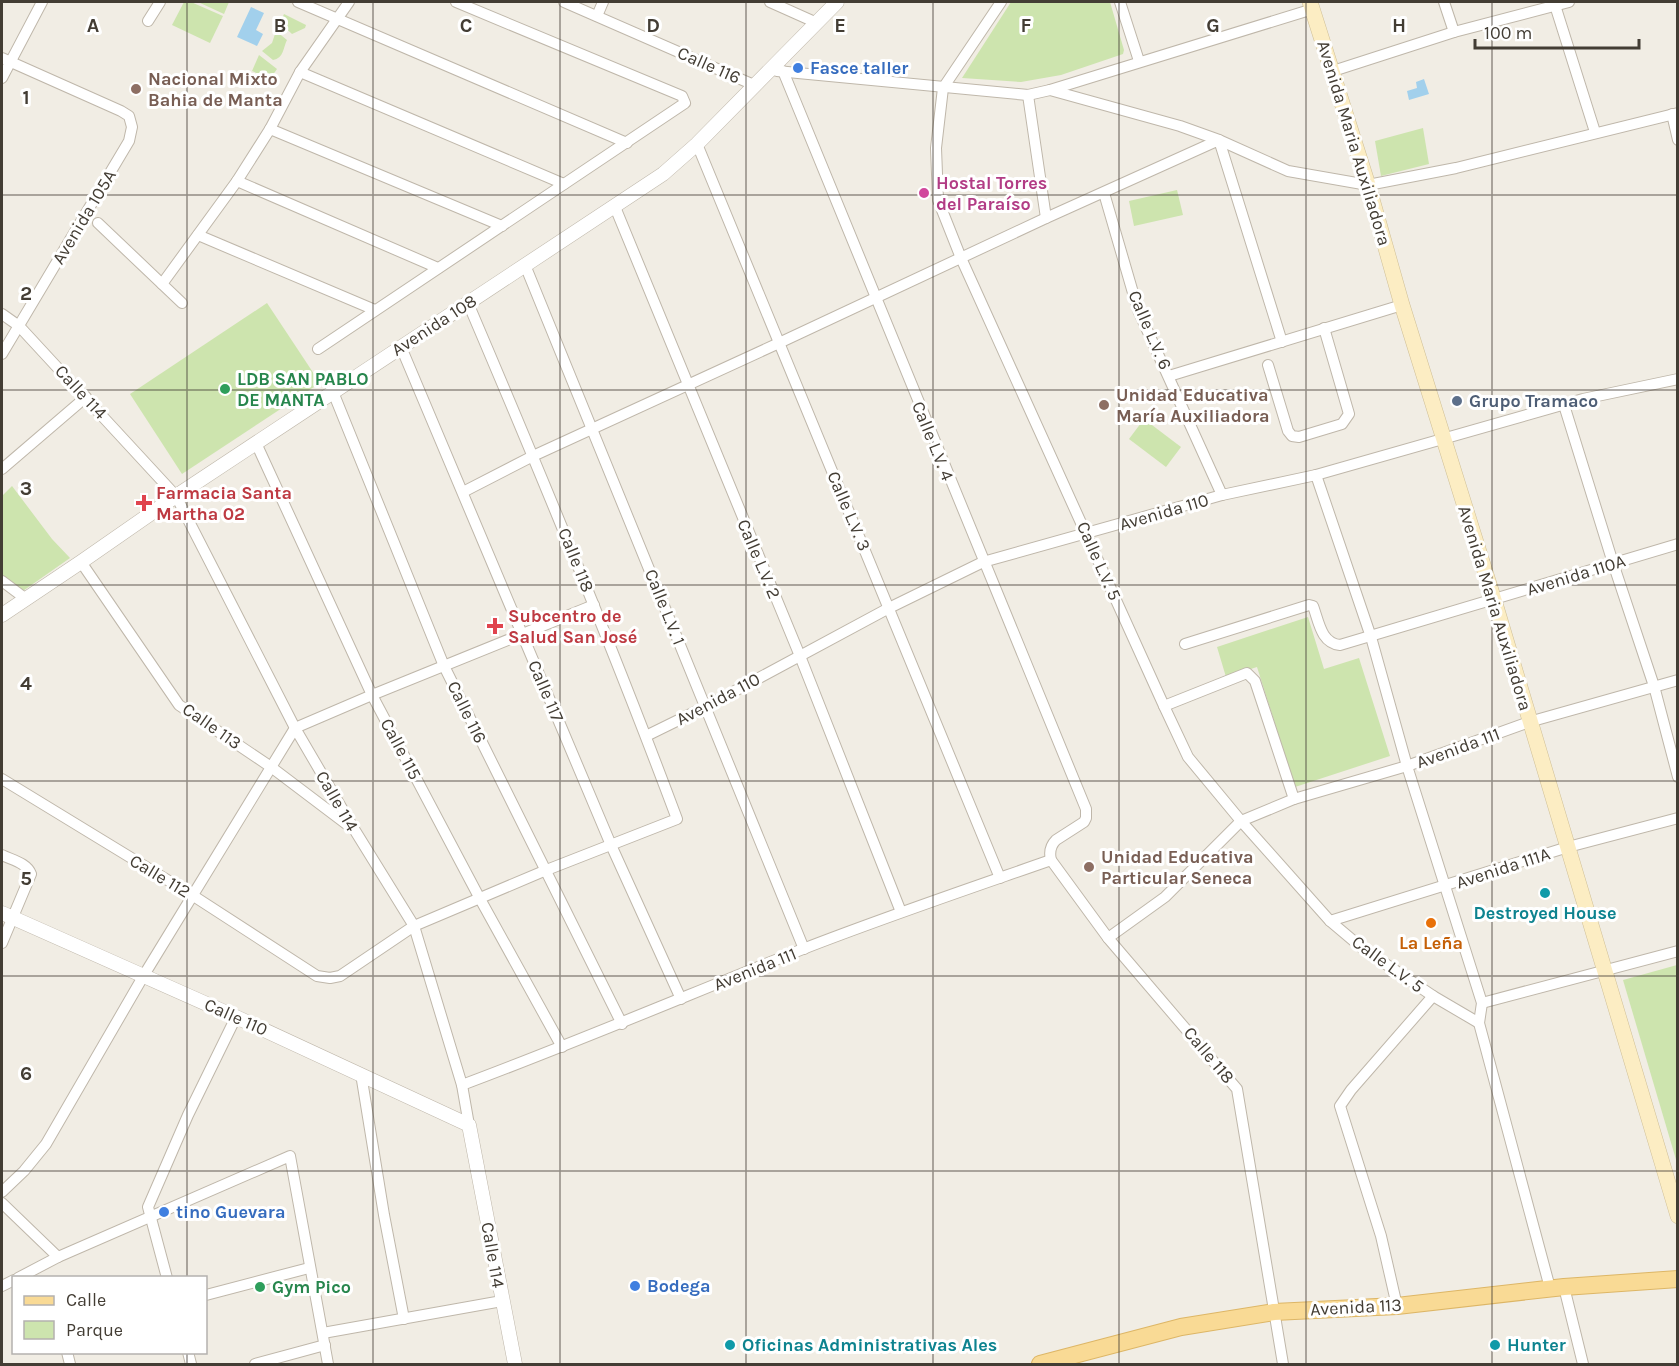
<svg xmlns="http://www.w3.org/2000/svg" width="1679" height="1366" font-family="Karla,sans-serif">
<style>
.green{fill:#cde4ae}
.water{fill:#a2d0ec}
.lines{fill:none;stroke-linecap:round;stroke-linejoin:round}
.minor-casing{stroke:#bfb7aa;stroke-width:12}
.tertiary-casing{stroke:#bfb7aa;stroke-width:15}
.secondary-casing{stroke:#cfbf96;stroke-width:16}
.primary-casing{stroke:#ddb666;stroke-width:18}
.minor{stroke:#fff;stroke-width:10}
.tertiary{stroke:#fff;stroke-width:14}
.secondary{stroke:#fcedc3;stroke-width:15}
.primary{stroke:#f9da95;stroke-width:16}
.grid{fill:none;stroke:#433d34;stroke-width:1.5;stroke-opacity:0.55}
.shop-dot{fill:#3f7fe0;stroke:#fff;stroke-width:2}
.education-dot{fill:#8d6e63;stroke:#fff;stroke-width:2}
.hotel-dot{fill:#d1479c;stroke:#fff;stroke-width:2}
.leisure-dot{fill:#2e9e5b;stroke:#fff;stroke-width:2}
.service-dot{fill:#5c6f8a;stroke:#fff;stroke-width:2}
.health-dot{fill:#e0444e;stroke:#fff;stroke-width:2}
.culture-dot{fill:#0f9aa8;stroke:#fff;stroke-width:2}
.food-dot{fill:#e8710a;stroke:#fff;stroke-width:2}
.labels{text-anchor:middle;stroke-width:6;stroke-linejoin:round;paint-order:stroke}
.street-label{font-size:18px;fill:#433d34;stroke:#fff}
.shop-label{font-size:18px;font-weight:bold;fill:#366cbe;stroke:#fff;text-anchor:start}
.education-label{font-size:18px;font-weight:bold;fill:#785e54;stroke:#fff;text-anchor:start}
.hotel-label{font-size:18px;font-weight:bold;fill:#b23c85;stroke:#fff;text-anchor:start}
.leisure-label{font-size:18px;font-weight:bold;fill:#27864d;stroke:#fff;text-anchor:start}
.service-label{font-size:18px;font-weight:bold;fill:#4e5e75;stroke:#fff;text-anchor:start}
.health-label{font-size:18px;font-weight:bold;fill:#be3a42;stroke:#fff;text-anchor:start}
.culture-label{font-size:18px;font-weight:bold;fill:#0d838f;stroke:#fff;text-anchor:start}
.food-label{font-size:18px;font-weight:bold;fill:#c56008;stroke:#fff}
.grid-label{font-size:20px;text-anchor:middle;font-weight:bold;fill:#433d34;stroke:#fff;stroke-width:6;stroke-linejoin:round;paint-order:stroke}
</style>
<rect width="100%" height="100%" fill="#f1ede4"/>
<!-- green -->
<g class="green">
<polygon points="184,2 191,2 223,16 210,43 172,25"/>
<polygon points="198,2 229,2 224,14"/>
<polygon points="1011,2 1110,2 1124,50 1123,54 1061,75 1021,82 962,78"/>
<polygon points="284,14 306,25 305,28 292,34 280,23"/>
<path d="M276,31L287,40C283,48 284,58 273,60L262,51L272,43Z"/>
<polygon points="259,55 277,69 270,79 252,71"/>
<polygon points="1423,128 1429,164 1381,176 1375,141"/>
<polygon points="1177,190 1183,215 1134,226 1129,201"/>
<polygon points="267,303 320,383 182,474 130,394"/>
<polygon points="1144,419 1181,447 1166,467 1129,439"/>
<polygon points="12,486 52,539 70,558 20,593 2,579 2,496"/>
<polygon points="1308,617 1324,669 1359,658 1390,756 1295,787 1257,667 1226,677 1217,647"/>
<polygon points="1677,965 1678,965 1677,1163 1623,980"/>
</g>
<!-- water -->
<g class="water">
<polygon points="251,7 264,13 256,30 263,34 257,46 237,37"/>
<polygon points="1424,79 1429,94 1409,100 1407,91 1417,88 1416,82"/>
</g>
<g class="lines">
<!-- minor casing -->
<g class="minor-casing">
<g id="minor">
<polyline points="298,2 627,143"/>
<polyline points="564,2 754,85"/>
<polyline points="770,2 817,23"/>
<polyline points="1001,2 943,88 936,148 938,200 961,258 1164,706 1188,757 1241,821 1330,921 1362,948 1433,996 1479,1023"/>
<polyline points="1120,2 1139,61"/>
<polyline points="1444,2 1454,32"/>
<polyline points="1554,2 1595,132"/>
<polyline points="597,16 603,2"/>
<polyline points="148,21 160,2"/>
<polyline points="2,58 121,111 129,116 132,127 129,141 2,354"/>
<polyline points="777,71 1028,95 1050,90 1180,126 1219,140 1288,171 1368,185 1456,168 1678,113"/>
<path d="M783,71L1086,809V818L1084,822L1056,840C1050,846 1049,852 1051,860L1108,938L1237,1089L1283,1364"/>
<polyline points="1333,71 1454,32 1569,2"/>
<polyline points="300,72 564,184"/>
<polyline points="2,78 42,2"/>
<polyline points="1050,90 1313,9"/>
<polyline points="1028,95 1046,218"/>
<polyline points="1672,114 1678,140"/>
<polyline points="270,129 502,226"/>
<polyline points="697,144 1000,878"/>
<polyline points="237,181 438,268"/>
<polyline points="1104,193 1138,310 1222,495"/>
<polyline points="615,207 800,656 901,912"/>
<polyline points="98,223 182,303"/>
<polyline points="198,235 375,310"/>
<polyline points="525,265 804,949"/>
<polyline points="162,284 237,181 270,129 300,72 349,2"/>
<polyline points="2,314 19,326 176,496 295,728 354,829 414,926 462,1085 469,1125"/>
<polyline points="401,347 611,845 681,999"/>
<polyline points="318,349 685,103 682,96 456,2"/>
<polyline points="1268,365 1288,431 1292,436 1299,437 1342,424 1349,414 1324,328"/>
<polyline points="1169,376 1402,305"/>
<polyline points="333,392 444,666 622,1024"/>
<polyline points="1564,405 1613,563 1654,686 1678,777"/>
<polyline points="256,443 372,695 479,897 562,1047"/>
<polyline points="2,469 86,397"/>
<polyline points="1316,475 1371,637 1407,766 1482,1003 1479,1023 1550,1288"/>
<polyline points="463,492 533,456 779,343 1046,218 1219,140 1282,342"/>
<polyline points="81,562 179,705 271,767 349,826"/>
<polyline points="2,581 26,599"/>
<path d="M1185,644L1309,605L1313,606C1319,622 1321,643 1340,645L1678,544"/>
<polyline points="1164,706 1247,673 1255,681 1294,799"/>
<polyline points="646,736 705,707 889,608 983,562 1222,495 1316,475 1583,399 1678,379"/>
<path d="M2,779L192,895L317,976L330,978L340,976L414,926L544,871L677,819C612,645 541,474 468,303"/>
<path d="M2,855C12,860 27,863 31,874L2,943"/>
<polyline points="1330,921 1568,847 1678,818"/>
<polyline points="1108,938 1165,897 1241,821 1294,799 1407,766 1529,722 1678,680"/>
<polyline points="1482,1003 1678,951"/>
<polyline points="361,1074 384,1215 404,1319"/>
<path d="M462,1085C577,1042 690,994 803,949C885,917 968,889 1051,860"/>
<polyline points="2,1192 24,1171 46,1144 144,975 295,728 372,695 594,605"/>
<polyline points="2,1203 58,1257"/>
<polyline points="18,1278 58,1257 290,1156 328,1364"/>
<polyline points="167,1278 148,1207 188,1115 236,1017"/>
<polyline points="2,1286 14,1280"/>
<polyline points="1564,1287 1583,1364"/>
<polyline points="206,1295 309,1268"/>
<polyline points="1397,1306 1381,1236 1340,1106 1351,1090 1433,996"/>
<polyline points="323,1333 502,1301"/>
<polyline points="67,1352 70,1364"/>
<polyline points="188,1352 191,1364"/>
<polyline points="255,1364 325,1345"/>
</g>
</g>
<!-- tertiary casing -->
<g class="tertiary-casing">
<g id="tertiary">
<polyline points="2,615 81,562 176,496 663,174 697,144 837,2"/>
<polyline points="2,913 236,1017 469,1125 515,1364"/>
</g>
</g>
<!-- secondary casing -->
<g class="secondary-casing">
<polyline id="secondary" points="1310,2 1368,185 1402,305 1494,600 1678,1216"/>
</g>
<!-- primary casing -->
<g class="primary-casing">
<polyline id="primary" points="1040,1364 1181,1327 1274,1312 1397,1306 1564,1287 1678,1279"/>
</g>
<!-- minor -->
<use href="#minor" class="minor"/>
<!-- tertiary -->
<use href="#tertiary" class="tertiary"/>
<!-- secondary -->
<use href="#secondary" class="secondary"/>
<!-- primary -->
<use href="#primary" class="primary"/>
</g>
<!-- grid -->
<path class="grid" d="M187,2V1278M373,2V1364M560,2V1364M746,2V1364M933,2V1364M1119,2V1364M1306,2V1364M1492,2V1364M2,195H1678M2,390H1678M2,585H1678M2,781H1678M2,976H1678M2,1171H1678M187,1352V1364"/>
<!-- markers -->
<g class="shop-dot">
<circle cx="798" cy="68" r="6"/>
<circle cx="164" cy="1212" r="6"/>
<circle cx="635" cy="1286" r="6"/>
</g>
<g class="education-dot">
<circle cx="136" cy="89" r="6"/>
<circle cx="1104" cy="405" r="6"/>
<circle cx="1089" cy="867" r="6"/>
</g>
<circle class="hotel-dot" cx="924" cy="193" r="6"/>
<g class="leisure-dot">
<circle cx="225" cy="389" r="6"/>
<circle cx="260" cy="1287" r="6"/>
</g>
<circle class="service-dot" cx="1457" cy="401" r="6"/>
<g class="health-dot">
<path d="M141 494h6v6h6v6h-6v6h-6v-6h-6v-6h6z"/>
<path d="M492 617h6v6h6v6h-6v6h-6v-6h-6v-6h6z"/>
</g>
<g class="culture-dot">
<circle cx="1545" cy="893" r="6"/>
<circle cx="730" cy="1345" r="6"/>
<circle cx="1495" cy="1345" r="6"/>
</g>
<circle class="food-dot" cx="1431" cy="923" r="6"/>
<g class="labels">
<!-- street labels -->
<g class="street-label">
<text transform="translate(709 65) rotate(24)" y="6">Calle 116</text>
<text transform="translate(1354 143) rotate(73)" y="6">Avenida Maria Auxiliadora</text>
<text transform="translate(84 217) rotate(-59)" y="6">Avenida 105A</text>
<text transform="translate(434 325) rotate(-33)" y="6">Avenida 108</text>
<text transform="translate(1150 330) rotate(67)" y="6">Calle L.V. 6</text>
<text transform="translate(81 392) rotate(47)" y="6">Calle 114</text>
<text transform="translate(933 441) rotate(68)" y="6">Calle L.V. 4</text>
<text transform="translate(849 511) rotate(67)" y="6">Calle L.V. 3</text>
<text transform="translate(1164 512) rotate(-16)" y="6">Avenida 110</text>
<text transform="translate(759 559) rotate(67)" y="6">Calle L.V. 2</text>
<text transform="translate(576 560) rotate(68)" y="6">Calle 118</text>
<text transform="translate(1099 561) rotate(66)" y="6">Calle L.V. 5</text>
<text transform="translate(1576 575) rotate(-17)" y="6">Avenida 110A</text>
<text transform="translate(665 607) rotate(68)" y="6">Calle L.V. 1</text>
<text transform="translate(1495 608) rotate(73)" y="6">Avenida Maria Auxiliadora</text>
<text transform="translate(546 691) rotate(67)" y="6">Calle 117</text>
<text transform="translate(718 699) rotate(-28)" y="6">Avenida 110</text>
<text transform="translate(467 712) rotate(64)" y="6">Calle 116</text>
<text transform="translate(212 726) rotate(35)" y="6">Calle 113</text>
<text transform="translate(1458 748) rotate(-20)" y="6">Avenida 111</text>
<text transform="translate(401 749) rotate(62)" y="6">Calle 115</text>
<text transform="translate(337 801) rotate(60)" y="6">Calle 114</text>
<text transform="translate(1503 868) rotate(-18)" y="6">Avenida 111A</text>
<text transform="translate(160 876) rotate(31)" y="6">Calle 112</text>
<text transform="translate(1388 964) rotate(36)" y="6">Calle L.V. 5</text>
<text transform="translate(755 969) rotate(-22)" y="6">Avenida 111</text>
<text transform="translate(236 1017) rotate(24)" y="6">Calle 110</text>
<text transform="translate(1209 1055) rotate(50)" y="6">Calle 118</text>
<text transform="translate(493 1255) rotate(80)" y="6">Calle 114</text>
<text transform="translate(1356 1307) rotate(-3)" y="6">Avenida 113</text>
</g>
<!-- shop labels -->
<g class="shop-label">
<text x="810" y="74">Fasce taller</text>
<text x="176" y="1218">tino Guevara</text>
<text x="647" y="1292">Bodega</text>
</g>
<!-- education labels -->
<g class="education-label">
<text x="148" y="85">Nacional Mixto<tspan x="148" dy="21">Bahia de Manta</tspan></text>
<text x="1116" y="401">Unidad Educativa<tspan x="1116" dy="21">María Auxiliadora</tspan></text>
<text x="1101" y="863">Unidad Educativa<tspan x="1101" dy="21">Particular Seneca</tspan></text>
</g>
<!-- hotel labels -->
<g class="hotel-label">
<text x="936" y="189">Hostal Torres<tspan x="936" dy="21">del Paraíso</tspan></text>
</g>
<!-- leisure labels -->
<g class="leisure-label">
<text x="237" y="385">LDB SAN PABLO<tspan x="237" dy="21">DE MANTA</tspan></text>
<text x="272" y="1293">Gym Pico</text>
</g>
<!-- service labels -->
<g class="service-label">
<text x="1469" y="407">Grupo Tramaco</text>
</g>
<!-- health labels -->
<g class="health-label">
<text x="156" y="499">Farmacia Santa<tspan x="156" dy="21">Martha 02</tspan></text>
<text x="508" y="622">Subcentro de<tspan x="508" dy="21">Salud San José</tspan></text>
</g>
<!-- culture labels -->
<g class="culture-label">
<text x="1545" y="919" text-anchor="middle">Destroyed House</text>
<text x="742" y="1351">Oficinas Administrativas Ales</text>
<text x="1507" y="1351">Hunter</text>
</g>
<!-- food labels -->
<g class="food-label">
<text x="1431" y="949">La Leña</text>
</g>
</g>
<g class="grid-label">
<text x="93" y="32">A</text>
<text x="280" y="32">B</text>
<text x="466" y="32">C</text>
<text x="653" y="32">D</text>
<text x="840" y="32">E</text>
<text x="1026" y="32">F</text>
<text x="1213" y="32">G</text>
<text x="1399" y="32">H</text>
<text x="26" y="104">1</text>
<text x="26" y="300">2</text>
<text x="26" y="495">3</text>
<text x="26" y="690">4</text>
<text x="26" y="885">5</text>
<text x="26" y="1080">6</text>
</g>
<!-- border -->
<rect width="1679" height="1366" fill="none" stroke="#433d34" stroke-width="6"/>
<!-- legend -->
<rect x="12" y="1276" width="195" height="78" fill="#ffffff" stroke="#b4b1ae" stroke-width="1.5"/>
<rect x="24" y="1296" width="30" height="9" fill="#f9da95" stroke="#b4b1ae" stroke-width="1.5"/>
<text x="66" y="1306" font-size="18" fill="#433d34">Calle</text>
<rect x="24" y="1321" width="30" height="18" fill="#cde4ae" stroke="#b4b1ae" stroke-width="1.5"/>
<text x="66" y="1336" font-size="18" fill="#433d34">Parque</text>
<!-- scale -->
<path d="M1475 39v9h164v-9" fill="none" stroke="#433d34" stroke-width="3"/>
<text x="1484" y="39" font-size="18" fill="#433d34" stroke="#ffffff" stroke-width="4.5" paint-order="stroke">100 m</text>
</svg>
